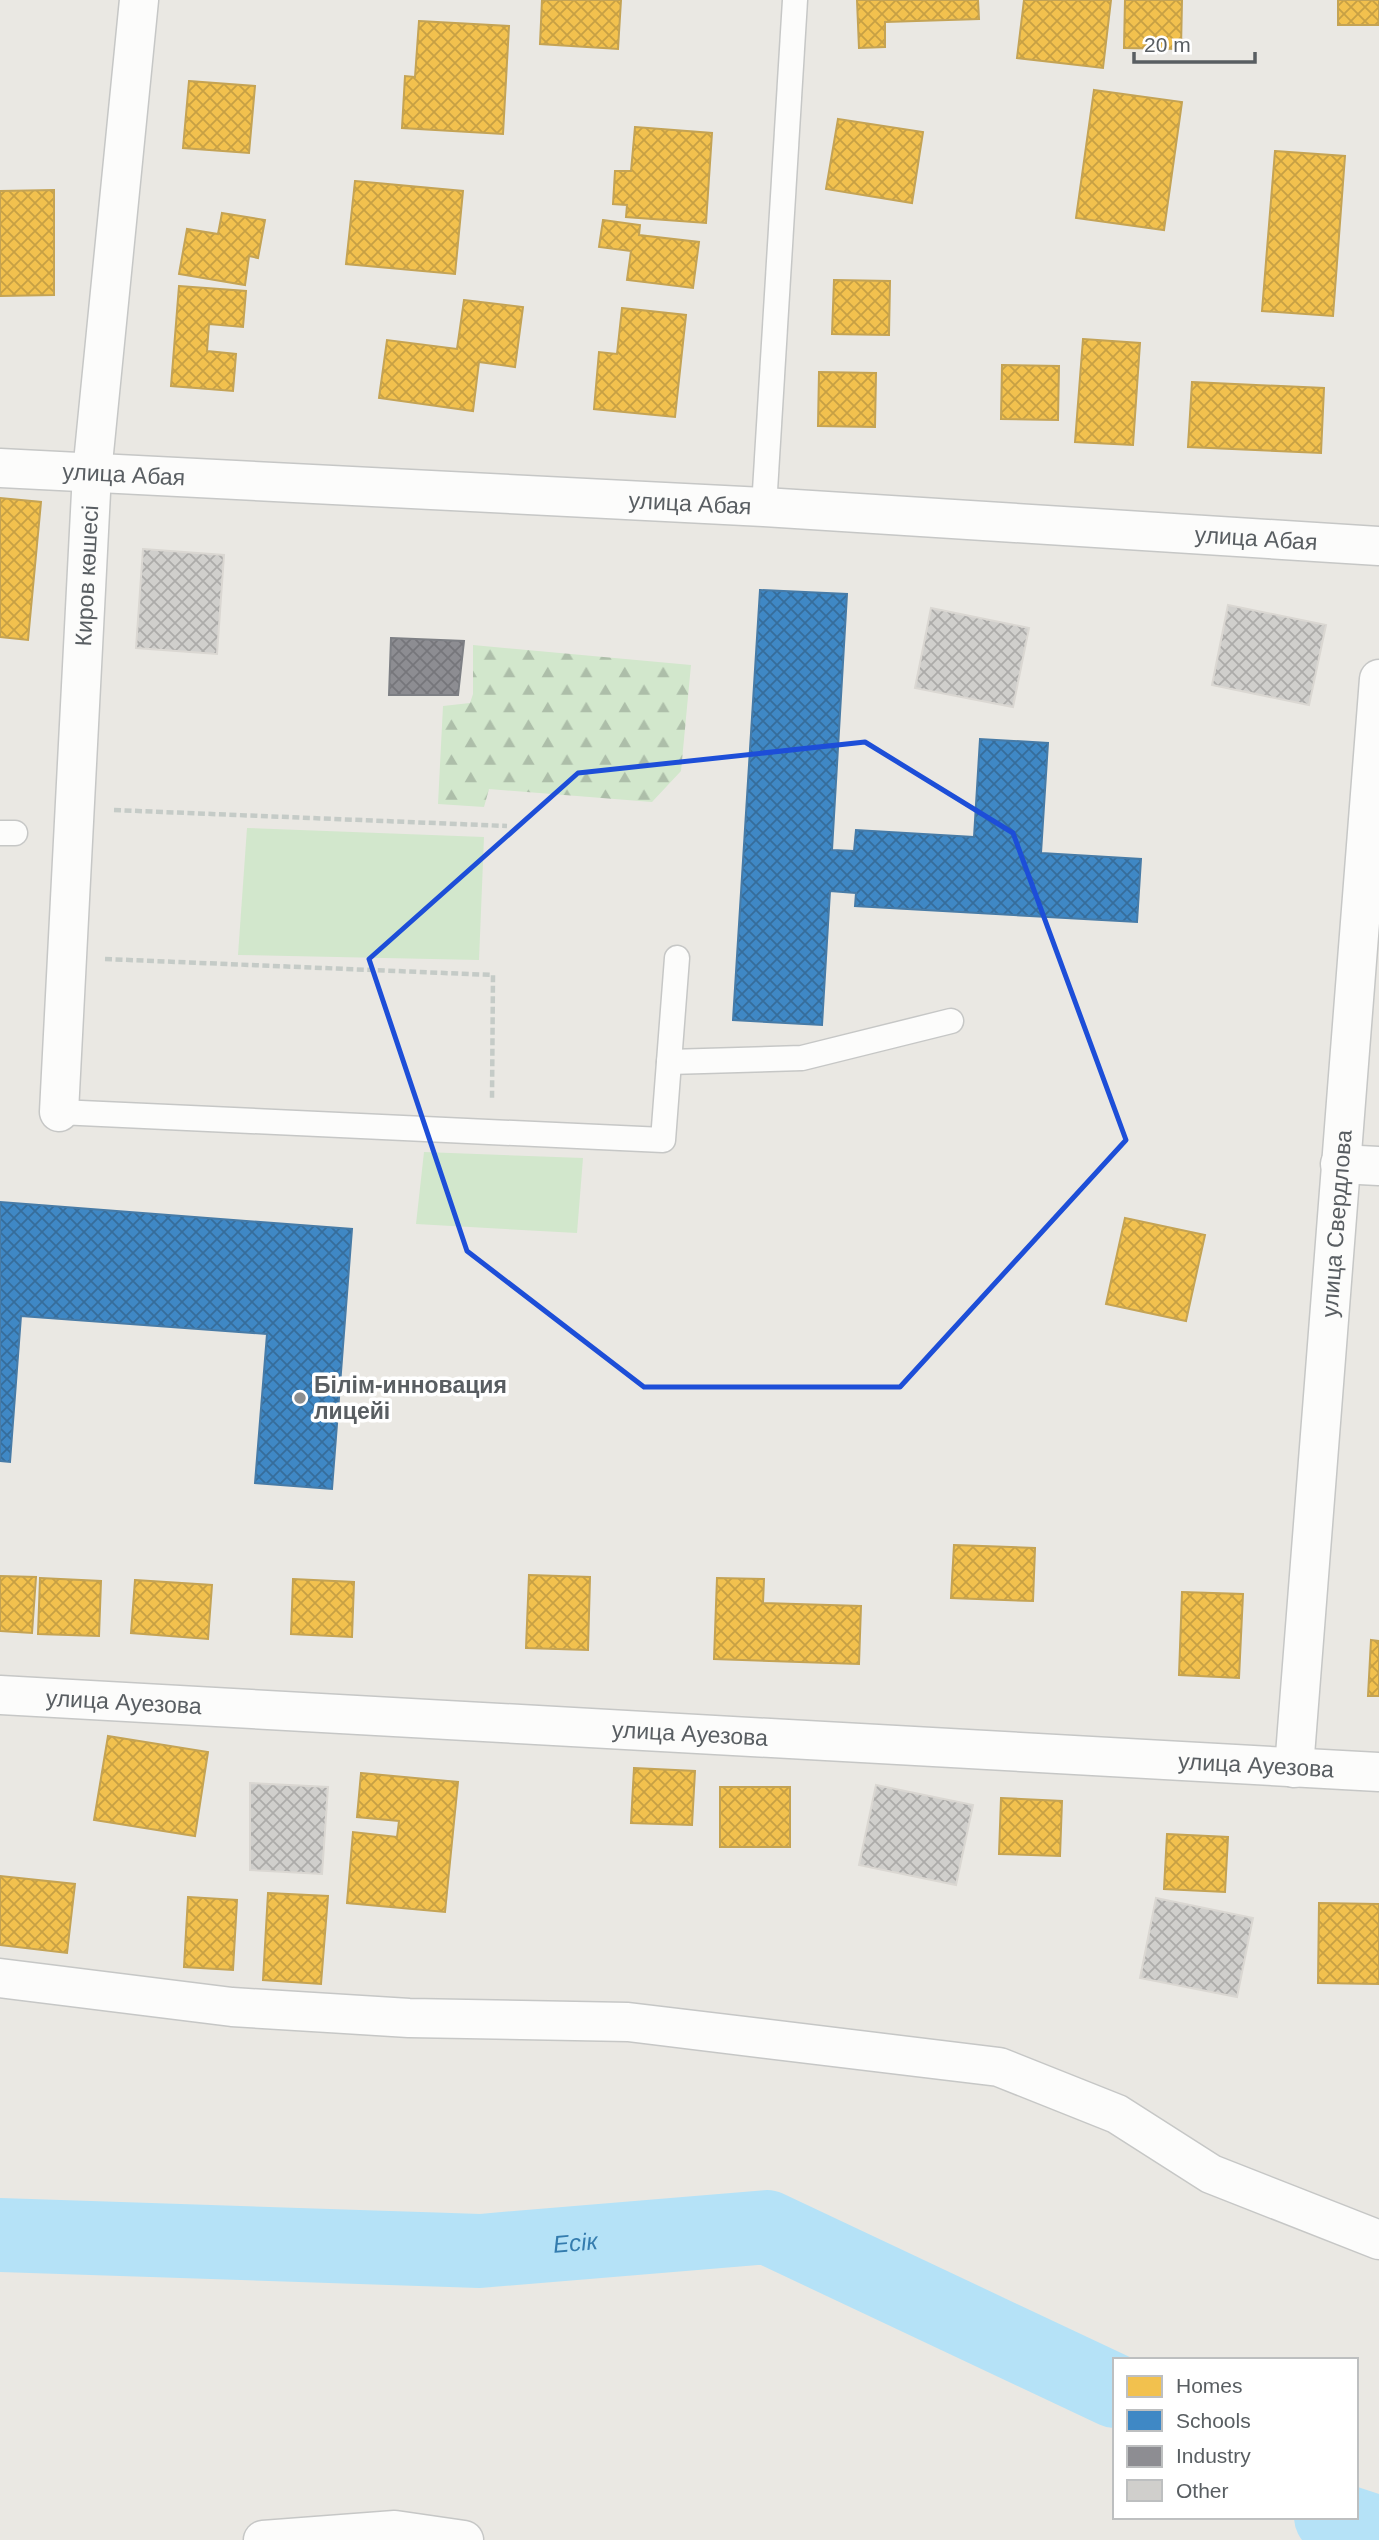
<svg xmlns="http://www.w3.org/2000/svg" width="1379" height="2540" font-family="Helvetica,sans-serif">
<style>
.forest{fill:url(#forest-firs)}
.pitch{fill:#d2e7cc}
.homes{fill:url(#homes-cross-hatch);stroke:#c4a354;stroke-width:2}
.schools{fill:url(#schools-cross-hatch);stroke:#477ba7;stroke-width:2}
.industry{fill:url(#industry-cross-hatch);stroke:#7d7f84;stroke-width:2}
.lines{fill:none;stroke-linecap:round;stroke-linejoin:round}
.river{stroke:#b5e2f7;stroke-width:74}
.building{fill:url(#building-cross-hatch);stroke:#dad7d2;stroke-width:2}
.service-casing{stroke:#c6c7c6;stroke-width:27}
.minor-casing{stroke:#c6c7c6;stroke-width:41}
.tertiary-casing{stroke:#c6c7c6;stroke-width:41}
.path{stroke:#c5cbc7;stroke-width:4.5;stroke-dasharray:7 3.5;stroke-linecap:butt}
.service{stroke:#fcfcfb;stroke-width:24}
.minor{stroke:#fcfcfb;stroke-width:38}
.tertiary{stroke:#fcfcfb;stroke-width:38}
.marked{fill:none;stroke:#1d4ed8;stroke-width:5;stroke-linejoin:round}
.poi-dot{fill:#8c8e8f;stroke:#fff;stroke-width:2.5}
.labels{text-anchor:middle;stroke-width:7;stroke-linejoin:round;paint-order:stroke}
.street-label{font-size:23px;fill:#595e62;stroke:#fff}
.poi-label{font-size:23px;font-weight:bold;fill:#595e62;stroke:#fff;text-anchor:start}
.water-label{font-size:24px;font-style:italic;fill:#347cae;stroke:#fff}
</style>
<defs>
<pattern id="forest-firs" width="22" height="20" patternUnits="userSpaceOnUse" patternTransform="scale(1.75)"><rect width="22" height="20" fill="#d2e7cc"/><path d="M5 1l3.5 6h-7zM16 11l3.5 6h-7z" fill="#adbea9"/></pattern>
<pattern id="homes-cross-hatch" width="8" height="8" patternUnits="userSpaceOnUse" patternTransform="scale(1.75)"><rect width="8" height="8" fill="#f2c14e"/><path d="M0 0l8 8M0 8l8-8" fill="none" stroke="#c7a044"/></pattern>
<pattern id="schools-cross-hatch" width="8" height="8" patternUnits="userSpaceOnUse" patternTransform="scale(1.75)"><rect width="8" height="8" fill="#3f88c5"/><path d="M0 0l8 8M0 8l8-8" fill="none" stroke="#366d9b"/></pattern>
<pattern id="industry-cross-hatch" width="8" height="8" patternUnits="userSpaceOnUse" patternTransform="scale(1.75)"><rect width="8" height="8" fill="#8d8d92"/><path d="M0 0l8 8M0 8l8-8" fill="none" stroke="#76767b"/></pattern>
<pattern id="building-cross-hatch" width="8" height="8" patternUnits="userSpaceOnUse" patternTransform="scale(1.75)"><rect width="8" height="8" fill="#d0cfcc"/><path d="M0 0l8 8M0 8l8-8" fill="none" stroke="#acaba9"/></pattern>
</defs>
<rect width="100%" height="100%" fill="#eae8e3"/>
<!-- forest -->
<polygon class="forest" points="473,645 691,665 681,771 652,802 489,789 484,807 438,804 443,706 470,703 473,694"/>
<!-- pitch -->
<g class="pitch">
<polygon points="247,828 484,837 479,960 238,955"/>
<polygon points="424,1152 583,1158 577,1233 416,1224"/>
</g>
<!-- homes -->
<g class="homes">
<polygon points="542,0 621,0 618,49 540,44"/>
<polygon points="857,0 978,0 979,19 885,22 885,47 859,48"/>
<polygon points="1024,0 1111,0 1103,68 1017,58"/>
<polygon points="1125,0 1182,0 1181,49 1124,48"/>
<rect x="1338" y="0" width="41" height="25"/>
<polygon points="419,21 509,26 503,134 402,128 405,76 415,77"/>
<polygon points="189,81 255,86 249,153 183,148"/>
<polygon points="1094,90 1182,102 1164,230 1076,218"/>
<polygon points="838,119 923,132 912,203 826,189"/>
<polygon points="635,127 712,133 706,223 626,217 627,205 613,204 615,171 631,171"/>
<polygon points="1275,151 1345,156 1333,316 1262,311"/>
<polygon points="355,181 463,191 455,274 346,264"/>
<polygon points="54,190 54,295 0,296 0,191"/>
<polygon points="222,213 265,220 258,258 249,256 245,285 179,274 187,229 218,234"/>
<polygon points="603,220 640,225 639,235 699,242 693,288 627,280 631,251 599,247"/>
<polygon points="834,280 890,281 889,335 832,334"/>
<polygon points="179,286 246,291 243,327 209,324 207,351 236,354 233,391 171,386"/>
<polygon points="464,300 523,307 515,367 479,362 473,411 379,398 387,340 457,349"/>
<polygon points="622,308 686,315 675,417 594,409 599,352 617,354"/>
<polygon points="1083,339 1140,343 1133,445 1075,442"/>
<polygon points="1002,365 1059,366 1058,420 1001,419"/>
<polygon points="819,372 876,373 875,427 818,426"/>
<polygon points="1192,382 1324,388 1321,453 1188,447"/>
<polygon points="0,498 41,502 28,640 0,637"/>
<polygon points="1125,1218 1205,1235 1186,1321 1106,1304"/>
<polygon points="954,1545 1035,1548 1033,1601 951,1598"/>
<polygon points="529,1575 590,1577 588,1650 526,1648"/>
<polygon points="0,1576 36,1577 32,1633 0,1631"/>
<polygon points="40,1578 101,1581 99,1636 38,1634"/>
<polygon points="717,1578 764,1579 763,1603 861,1606 859,1664 714,1659"/>
<polygon points="293,1579 354,1582 352,1637 291,1634"/>
<polygon points="135,1580 212,1585 208,1639 131,1633"/>
<polygon points="1182,1592 1243,1594 1239,1678 1179,1675"/>
<polygon points="1371,1640 1379,1641 1379,1696 1368,1696"/>
<polygon points="108,1736 208,1752 195,1836 94,1820"/>
<polygon points="634,1768 695,1771 692,1825 631,1823"/>
<polygon points="361,1773 458,1782 445,1912 347,1903 353,1832 397,1837 399,1821 357,1817"/>
<rect x="720" y="1787" width="70" height="60"/>
<polygon points="1001,1798 1062,1801 1060,1856 999,1854"/>
<polygon points="1167,1834 1228,1837 1225,1892 1164,1889"/>
<polygon points="0,1876 75,1884 67,1953 0,1945"/>
<polygon points="268,1893 328,1896 321,1984 263,1980"/>
<polygon points="188,1897 237,1900 233,1970 184,1967"/>
<polygon points="1319,1903 1379,1904 1379,1984 1318,1983"/>
</g>
<!-- schools -->
<g class="schools">
<polygon points="760,590 847,594 832,850 854,851 856,830 974,837 980,739 1048,743 1041,853 1141,859 1137,922 855,906 856,893 830,891 822,1025 733,1020"/>
<polygon points="0,1202 352,1229 332,1489 255,1483 267,1334 21,1316 10,1462 0,1461"/>
</g>
<!-- industry -->
<polygon class="industry" points="391,638 464,641 458,695 389,695"/>
<g class="lines">
<!-- river -->
<g class="river">
<path id="s1" d="M0,2235L480,2251L767,2227L1115,2391"/>
<polyline points="1331,2517 1379,2533"/>
</g>
</g>
<!-- building -->
<g class="building">
<polygon points="143,549 224,555 217,654 136,648"/>
<polygon points="1228,605 1326,625 1309,705 1212,685"/>
<polygon points="931,608 1029,628 1013,707 915,688"/>
<polygon points="250,1783 328,1787 322,1874 250,1870"/>
<polygon points="876,1785 973,1805 956,1885 859,1865"/>
<polygon points="1156,1898 1253,1918 1237,1997 1140,1978"/>
</g>
<g class="lines">
<!-- service casing -->
<g class="service-casing">
<g id="service">
<polyline points="764,507 795,0"/>
<polyline points="0,833 15,833"/>
<polyline points="669,1062 802,1058 951,1021"/>
<polyline points="59,1112 663,1140 677,958"/>
</g>
</g>
<!-- minor casing -->
<g class="minor-casing">
<g id="minor">
<path id="s2" d="M59,1112L92,473L139,0"/>
<polyline points="1340,1164 1379,1166"/>
<path id="s3" d="M0,1695L1379,1772"/>
<path id="s4" d="M1294,1768L1379,679"/>
<polyline points="0,1978 232,2007 409,2018 628,2022 999,2067 1117,2114 1211,2174 1379,2240"/>
<polyline points="263,2540 395,2530 464,2540"/>
</g>
</g>
<!-- tertiary casing -->
<g class="tertiary-casing">
<g id="tertiary">
<path id="s5" d="M0,468L764,507L1379,546"/>
</g>
</g>
<!-- path -->
<g class="path">
<polyline points="114,810 507,826"/>
<polyline points="105,959 493,975 492,1099"/>
</g>
<!-- service -->
<use href="#service" class="service"/>
<!-- minor -->
<use href="#minor" class="minor"/>
<!-- tertiary -->
<use href="#tertiary" class="tertiary"/>
</g>
<!-- marked area -->
<path class="marked" d="M865,742L1013,833L1126,1140L900,1387H644L467,1251L369,959L578,773Z"/>
<!-- markers -->
<circle class="poi-dot" cx="300" cy="1398" r="7"/>
<g class="labels">
<!-- street labels -->
<g class="street-label">
<text dy="8" stroke="none"><textPath href="#s5" startOffset="124">улица Абая</textPath></text>
<text dy="8" stroke="none"><textPath href="#s5" startOffset="691">улица Абая</textPath></text>
<text dy="8" stroke="none"><textPath href="#s5" startOffset="1258">улица Абая</textPath></text>
<text dy="8" stroke="none"><textPath href="#s2" startOffset="537">Киров көшесі</textPath></text>
<text dy="8" stroke="none"><textPath href="#s4" startOffset="546">улица Свердлова</textPath></text>
<text dy="8" stroke="none"><textPath href="#s3" startOffset="124">улица Ауезова</textPath></text>
<text dy="8" stroke="none"><textPath href="#s3" startOffset="691">улица Ауезова</textPath></text>
<text dy="8" stroke="none"><textPath href="#s3" startOffset="1258">улица Ауезова</textPath></text>
</g>
<!-- poi labels -->
<g class="poi-label">
<text x="314" y="1393">Білім-инновация<tspan x="314" dy="26">лицейі</tspan></text>
</g>
<!-- water labels -->
<g class="water-label">
<text dy="8" stroke="none"><textPath href="#s1" startOffset="576">Есік</textPath></text>
</g>
</g>
<!-- legend -->
<rect x="1113" y="2358" width="245" height="161" fill="#ffffff" stroke="#bdbfc0" stroke-width="2"/>
<rect x="1127" y="2376" width="35" height="21" fill="#f2c14e" stroke="#bdbfc0" stroke-width="2"/>
<text x="1176" y="2393" font-size="21" fill="#595e62">Homes</text>
<rect x="1127" y="2410" width="35" height="21" fill="#3f88c5" stroke="#bdbfc0" stroke-width="2"/>
<text x="1176" y="2428" font-size="21" fill="#595e62">Schools</text>
<rect x="1127" y="2446" width="35" height="21" fill="#8d8d92" stroke="#bdbfc0" stroke-width="2"/>
<text x="1176" y="2463" font-size="21" fill="#595e62">Industry</text>
<rect x="1127" y="2480" width="35" height="21" fill="#d0cfcc" stroke="#bdbfc0" stroke-width="2"/>
<text x="1176" y="2498" font-size="21" fill="#595e62">Other</text>
<!-- scale -->
<path d="M1134 52v10h121v-10" fill="none" stroke="#595e62" stroke-width="3.5"/>
<text x="1144" y="52" font-size="21" fill="#595e62" stroke="#ffffff" stroke-width="5" paint-order="stroke">20 m</text>
</svg>
